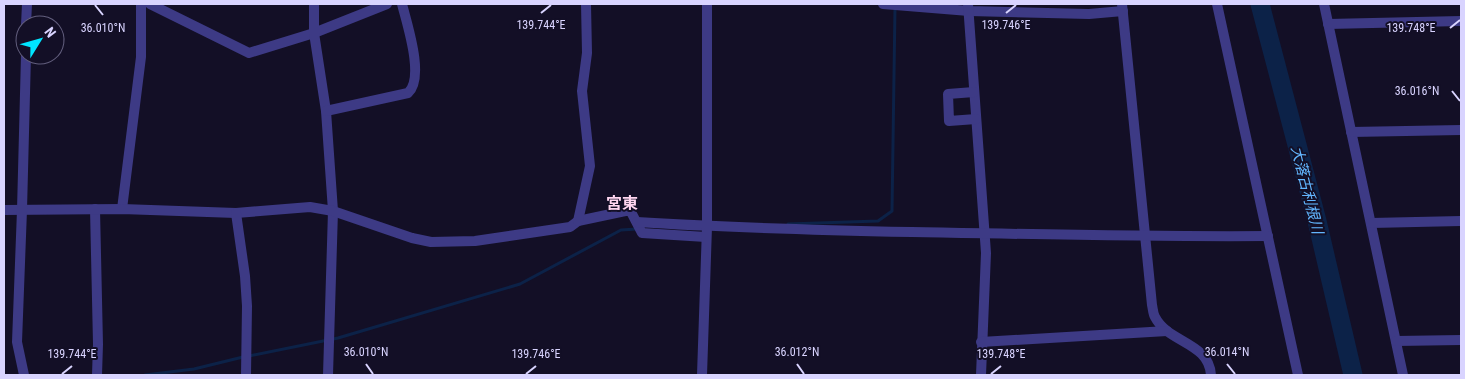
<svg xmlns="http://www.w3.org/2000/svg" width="1465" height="379" font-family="'Roboto Condensed','Noto Sans JP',sans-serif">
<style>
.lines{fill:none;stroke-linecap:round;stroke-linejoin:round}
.stream{stroke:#0c2248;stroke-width:3}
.river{stroke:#0c2248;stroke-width:19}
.street{stroke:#3d3a85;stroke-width:10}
.ticks{fill:none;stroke:#d9d4ff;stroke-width:2}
.labels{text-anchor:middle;stroke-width:4;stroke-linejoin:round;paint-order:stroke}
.water-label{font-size:15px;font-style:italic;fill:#62b6ff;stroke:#130f26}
.quarter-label{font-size:16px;font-weight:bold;fill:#ffd6f0;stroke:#130f26}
.ticks-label{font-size:12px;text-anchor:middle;fill:#d9d4ff;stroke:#130f26;stroke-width:4;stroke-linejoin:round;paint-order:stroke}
</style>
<rect width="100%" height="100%" fill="#130f26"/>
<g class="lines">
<!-- stream -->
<g class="stream">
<polyline points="788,224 878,221 892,211 895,7"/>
<polyline points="249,356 338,338 520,284 621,230 637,229"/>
<polyline points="145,375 194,369 243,357"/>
</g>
<!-- river -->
<polyline class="river" points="1260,4 1317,221 1353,375"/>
<!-- street -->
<g class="street">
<polyline points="150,4 249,53 314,33 387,4"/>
<polyline points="314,4 314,33 326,111 333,211 328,375"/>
<polyline points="883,4 969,11 1089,14 1123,11"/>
<polyline points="968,4 986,253 981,375"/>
<path d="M1122,4L1152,305C1153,309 1153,314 1155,317C1168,343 1209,342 1211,375"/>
<polyline points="1217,4 1298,375"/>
<polyline points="1324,4 1403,375"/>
<polyline points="1328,24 1461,21"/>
<polyline points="26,25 27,4"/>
<polyline points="974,92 948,94 949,121 976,119"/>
<path d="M326,111L408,93C425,78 407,24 402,4"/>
<polyline points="1351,132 1461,130"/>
<polyline points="95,209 98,344 97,375"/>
<polyline points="122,209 141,57 141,4"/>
<polyline points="4,210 122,209 236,213 310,207 333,211 412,238 431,242 475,241 570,227 578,221 630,210 642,233 706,237"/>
<polyline points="236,213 245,276 247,306 246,375"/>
<polyline points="578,221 590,166 582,91 587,53 586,4"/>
<path d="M637,222C728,228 820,230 912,232C1031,234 1149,237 1268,236"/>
<polyline points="1371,223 1461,221"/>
<polyline points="1396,341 1461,340"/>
<polyline points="981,342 1167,331"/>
<polyline points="24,375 17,342 22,210 26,55"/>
<polyline points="702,375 707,227 707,4"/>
</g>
</g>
<!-- ticks -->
<path class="ticks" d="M95,5L103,15M541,13L551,5M1006,13L1016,5M1450,28L1460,20M1452,91L1460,101M366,364L373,374M797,364L804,374M1227,364L1235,374M62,374L72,366M526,374L536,366M991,374L1001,366"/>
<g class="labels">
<!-- water labels -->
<g class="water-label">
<text transform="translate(1307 190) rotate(76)" y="5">大落古利根川</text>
</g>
<!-- quarter labels -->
<g class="quarter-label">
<text x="622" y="209">宮東</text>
</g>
</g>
<g class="ticks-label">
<text x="541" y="29">139.744°E</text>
<text x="1006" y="29">139.746°E</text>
<text x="103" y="32">36.010°N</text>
<text x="1411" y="32">139.748°E</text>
<text x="1417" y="95">36.016°N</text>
<text x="366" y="356">36.010°N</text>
<text x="797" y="356">36.012°N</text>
<text x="1227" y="356">36.014°N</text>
<text x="72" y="358">139.744°E</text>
<text x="536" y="358">139.746°E</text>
<text x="1001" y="358">139.748°E</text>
</g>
<!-- border -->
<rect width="1465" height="379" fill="none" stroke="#d9d4ff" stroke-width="10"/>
<!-- north arrow -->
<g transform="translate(40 40) rotate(53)"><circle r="24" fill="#130f26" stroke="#625e7d"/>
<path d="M0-4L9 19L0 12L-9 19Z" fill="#00e5ff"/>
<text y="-8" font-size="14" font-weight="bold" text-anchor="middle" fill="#d9d4ff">N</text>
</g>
</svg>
